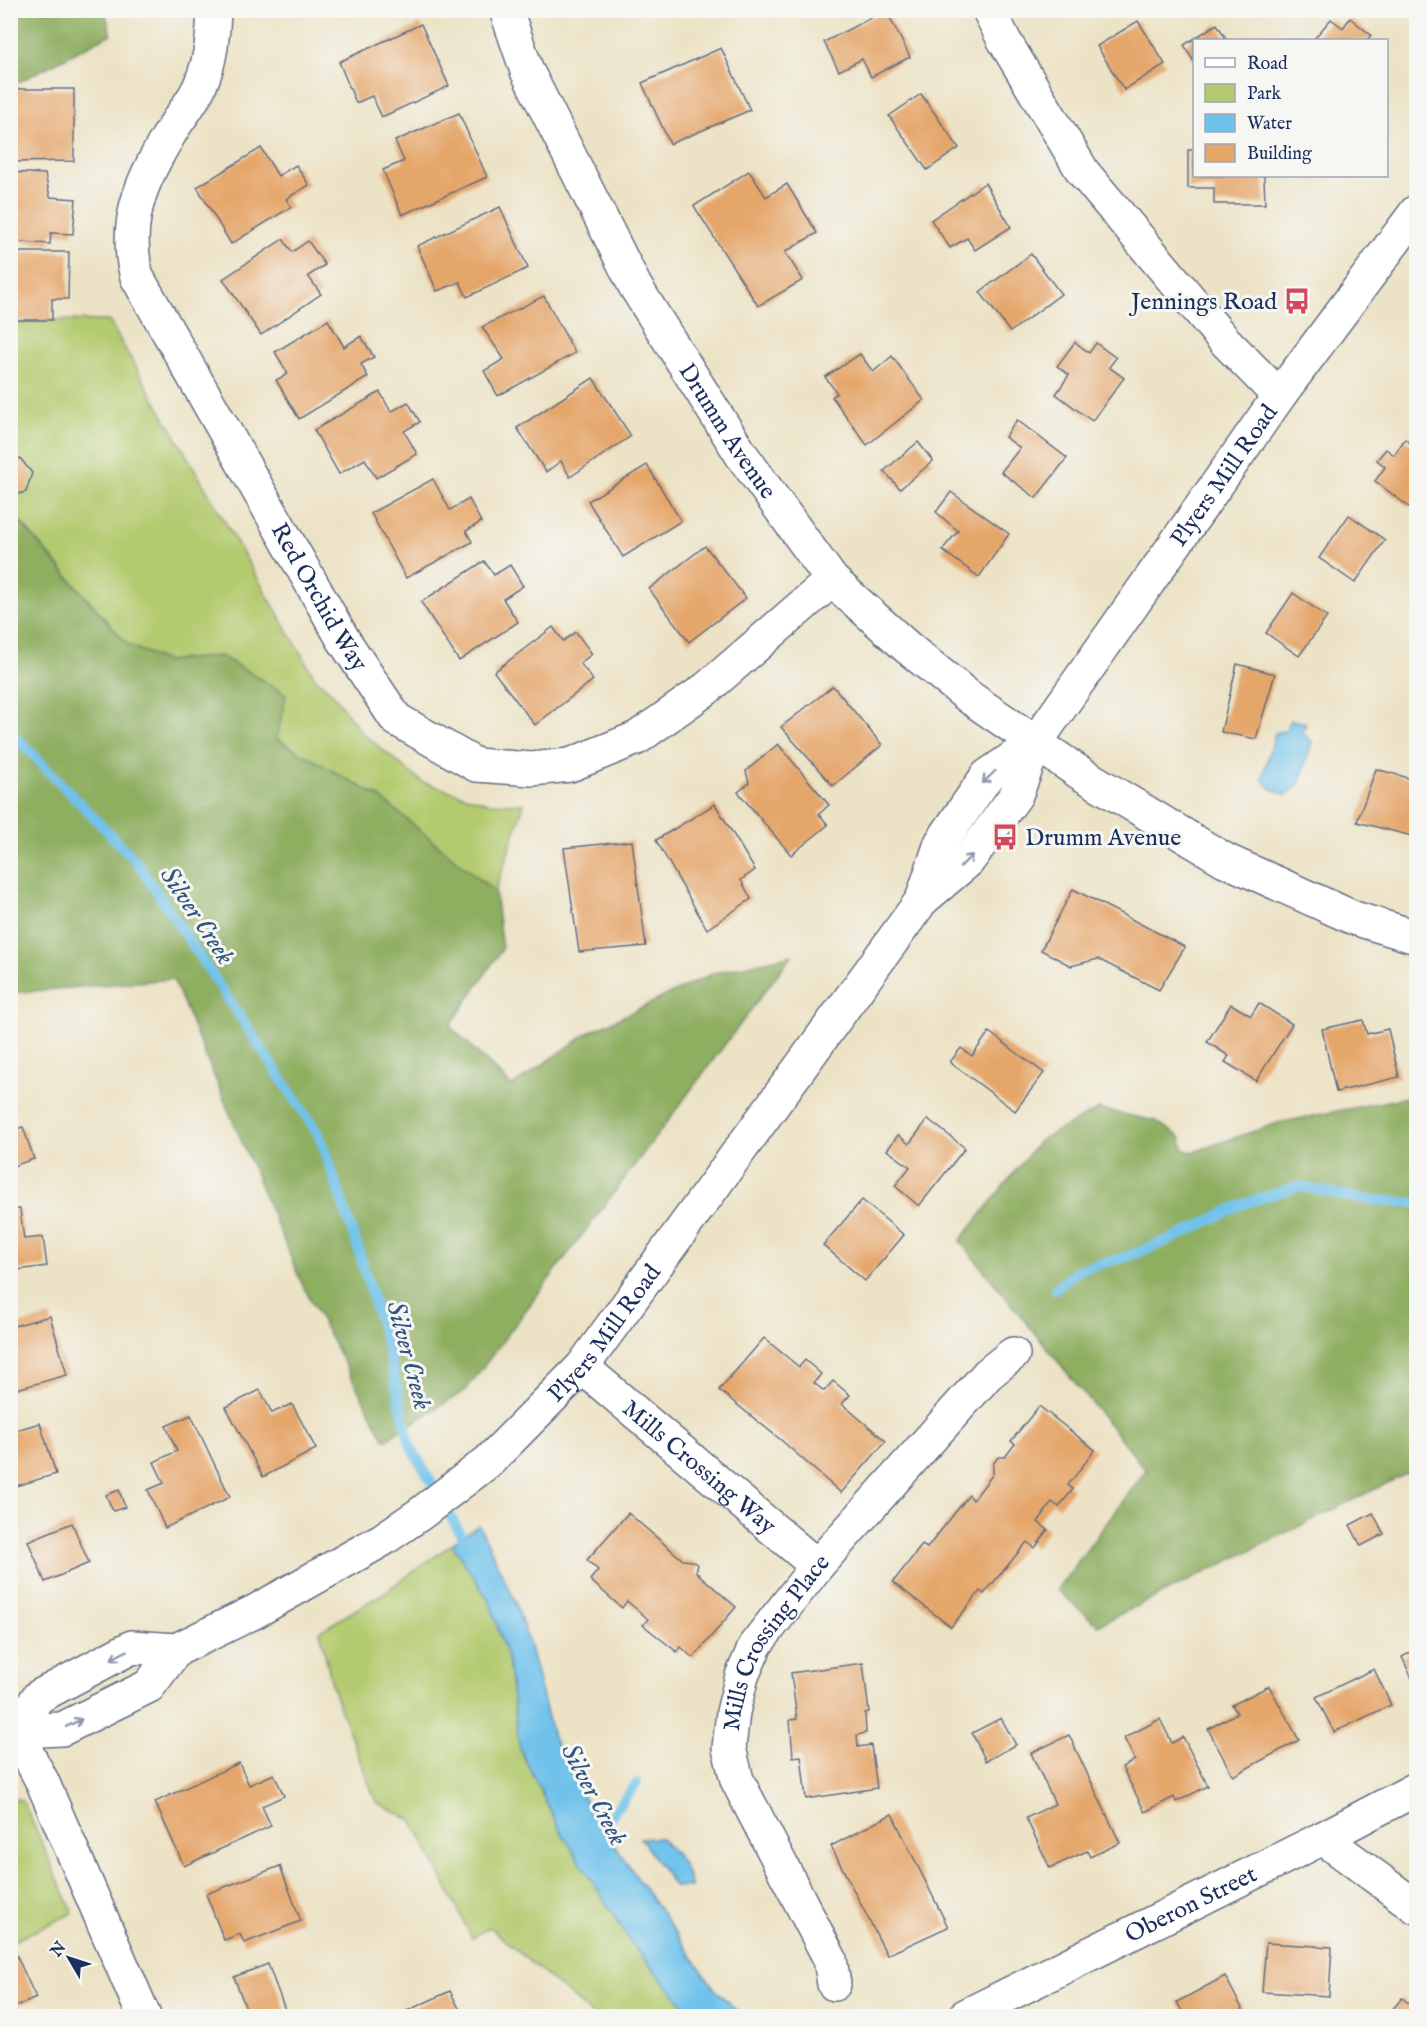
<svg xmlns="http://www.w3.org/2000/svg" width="1427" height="2027" font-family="'IM FELL English',serif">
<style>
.green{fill:#b3ca6e;stroke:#677c66;stroke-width:1.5}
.forest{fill:#8eae61;stroke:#546e60;stroke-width:1.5}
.water{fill:#6fc2eb;stroke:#4578a4;stroke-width:1.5}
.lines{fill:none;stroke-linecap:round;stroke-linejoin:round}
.stream{stroke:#6fc2eb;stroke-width:10}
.building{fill:#e5a66a}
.minor-casing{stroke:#646e82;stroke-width:36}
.minor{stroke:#fff;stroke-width:33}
.oneway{stroke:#8d97ae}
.labels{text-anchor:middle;stroke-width:6;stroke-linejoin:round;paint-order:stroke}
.poi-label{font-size:24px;fill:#1b2f5e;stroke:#f6f6f2;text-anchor:end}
.street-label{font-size:24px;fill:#1b2f5e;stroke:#f6f6f2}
.water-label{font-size:26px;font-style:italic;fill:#305481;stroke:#f6f6f2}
</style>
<rect width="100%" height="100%" fill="#f6f6f2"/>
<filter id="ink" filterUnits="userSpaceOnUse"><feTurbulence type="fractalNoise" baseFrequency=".0167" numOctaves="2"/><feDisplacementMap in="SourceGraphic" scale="12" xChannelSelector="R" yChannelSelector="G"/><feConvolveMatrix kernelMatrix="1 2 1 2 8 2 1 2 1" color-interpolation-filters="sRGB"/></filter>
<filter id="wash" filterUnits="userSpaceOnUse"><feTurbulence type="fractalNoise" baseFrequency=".008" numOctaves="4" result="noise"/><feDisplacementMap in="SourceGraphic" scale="24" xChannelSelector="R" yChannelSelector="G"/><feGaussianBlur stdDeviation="1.35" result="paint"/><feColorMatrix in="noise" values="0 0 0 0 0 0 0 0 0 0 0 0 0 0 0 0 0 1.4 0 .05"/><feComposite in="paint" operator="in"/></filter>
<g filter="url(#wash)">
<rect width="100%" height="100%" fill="#ece2c5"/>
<!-- green -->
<g class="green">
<polygon points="52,320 109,321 315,678 332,693 362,733 422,782 488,803 524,804 495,892 381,798 277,739 221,656 166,661 128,645 11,511 11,324"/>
<polygon points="452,1544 490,1602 508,1661 520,1749 560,1830 632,1944 693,2016 594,2016 489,1927 472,1938 413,1821 376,1802 333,1689 320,1631 382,1594"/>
<polygon points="11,1798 23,1801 73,1913 11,1942"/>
</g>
<!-- forest -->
<g class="forest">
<polygon points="11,10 105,11 111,34 11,86"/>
<polygon points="10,511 128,645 166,661 221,656 286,694 277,739 381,798 495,892 502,949 450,1026 512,1086 588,1033 714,973 792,955 466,1390 385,1440 302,1284 173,979 11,993"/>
<polygon points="1416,1087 1416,1469 1098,1625 1057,1590 1146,1470 960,1241 1040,1140 1099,1109 1156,1121 1180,1137 1184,1150 1193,1152 1278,1123 1407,1097"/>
</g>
<!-- water -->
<g class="water">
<polygon points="1290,720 1306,723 1303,733 1312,742 1299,785 1286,795 1272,789 1262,779 1275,733 1286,730"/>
<polygon points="479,1525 515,1601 530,1647 553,1737 590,1810 714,1988 742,2016 693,2016 632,1944 560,1830 520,1749 508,1661 490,1602 452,1544"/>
<polygon points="640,1838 661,1838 683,1863 691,1887 675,1887"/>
</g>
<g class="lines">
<!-- stream -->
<g class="stream">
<polyline points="10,731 136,861 319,1135 358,1248 388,1350 410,1445 468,1547"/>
<polyline points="1055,1289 1078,1270 1129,1256 1183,1234 1240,1205 1298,1186 1361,1199 1416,1203"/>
<polyline points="594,1837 637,1783"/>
</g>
</g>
<g id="blocks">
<!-- building -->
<g class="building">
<polygon points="886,10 910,57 871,77 862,59 839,71 824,42"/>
<polygon points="1350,18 1371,35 1367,40 1313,40 1331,19 1343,28"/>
<polygon points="1138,21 1165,64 1124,90 1097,46"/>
<polygon points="421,24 449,86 382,117 372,96 356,103 339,62"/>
<polygon points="1217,24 1227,40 1194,40 1194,62 1184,45"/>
<polygon points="721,48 750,110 670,144 642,83"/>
<polygon points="10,89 74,89 74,161 10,162"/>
<polygon points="921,94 959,148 927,170 889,116"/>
<polygon points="459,113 487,177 402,215 383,170 404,161 395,141"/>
<polygon points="261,148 278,176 296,165 309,185 286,199 291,207 231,244 197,187"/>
<polygon points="1188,150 1194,150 1194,176 1264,176 1265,204 1214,204 1214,188 1188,188"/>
<polygon points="749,171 766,197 787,184 817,233 785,252 803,280 758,306 694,206"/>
<polygon points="10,172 45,174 50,197 76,199 73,234 51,233 50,244 10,241"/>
<polygon points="985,183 1011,227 975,250 967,238 950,248 931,220"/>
<polygon points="500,207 528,268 467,297 460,282 437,291 417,246"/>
<polygon points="283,239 292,252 308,241 325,265 308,276 321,294 261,335 223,279"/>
<polygon points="10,252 69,252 68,299 52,299 52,320 10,320"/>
<polygon points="1031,254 1061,294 1010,332 980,292"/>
<polygon points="544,296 575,353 498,396 484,371 504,359 482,327"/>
<polygon points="328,320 344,347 361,336 374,357 361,364 368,377 299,419 276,380 288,374 275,352"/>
<polygon points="1075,342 1089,353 1096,343 1116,358 1109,367 1124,378 1092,421 1056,394 1069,375 1057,366"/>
<polygon points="860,354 873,372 892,356 924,400 867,445 832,397 837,393 825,377"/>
<polygon points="593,378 631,436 570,477 561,461 546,472 517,428"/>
<polygon points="380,392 391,412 408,402 420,422 404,431 417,454 376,478 365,459 339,474 314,430"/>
<polygon points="1017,420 1067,458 1036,498 1001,472 1020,448 1005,437"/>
<polygon points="1405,439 1416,448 1416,497 1409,507 1375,481 1385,467 1377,460 1386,449 1394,455"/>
<polygon points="918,442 933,461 900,489 884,471"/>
<polygon points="20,458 32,473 26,492 10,496 10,460"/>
<polygon points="647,465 681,521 623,557 588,501"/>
<polygon points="433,479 450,510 469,499 481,522 466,531 472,542 406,578 371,513"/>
<polygon points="951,492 1009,534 979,577 942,550 958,531 936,512"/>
<polygon points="1349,515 1385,540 1355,583 1319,558"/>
<polygon points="705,546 746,598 689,642 649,589"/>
<polygon points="484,561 494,575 510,565 523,586 503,599 518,622 459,661 421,602"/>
<polygon points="1293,593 1327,617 1299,656 1266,633"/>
<polygon points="553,627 563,641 576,632 592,654 580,663 593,680 535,725 494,672"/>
<polygon points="1237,664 1275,674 1256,739 1221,732"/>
<polygon points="833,686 882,745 833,786 781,727"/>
<polygon points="778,744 829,805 819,814 828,825 791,855 738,792 749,783 746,771"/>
<polygon points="1376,769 1416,780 1416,837 1357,822"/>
<polygon points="715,804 755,870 741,880 751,899 707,929 656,840"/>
<polygon points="632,841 646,946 579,952 564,848"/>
<polygon points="1073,889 1185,947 1159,990 1098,959 1071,966 1041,950"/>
<polygon points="1259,1003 1292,1024 1256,1081 1225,1062 1229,1056 1207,1042 1231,1004 1251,1016"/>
<polygon points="1363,1020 1367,1034 1388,1029 1399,1077 1336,1092 1322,1029"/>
<polygon points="989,1032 1044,1073 1015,1111 950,1062 961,1048 972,1056"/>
<polygon points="928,1119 965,1148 919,1206 895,1186 910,1167 887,1150 898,1135 909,1144"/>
<polygon points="23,1127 34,1159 10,1167 10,1131"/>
<polygon points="862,1200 904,1235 865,1281 823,1245"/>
<polygon points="20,1209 24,1239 43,1237 47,1266 10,1271 10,1210"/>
<polygon points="50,1316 67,1375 10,1391 10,1327"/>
<polygon points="764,1338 799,1367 805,1360 821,1374 814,1383 824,1391 833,1381 850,1395 842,1404 886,1441 841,1493 781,1440 719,1390"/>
<polygon points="260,1390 272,1413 292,1404 316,1449 263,1477 226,1407"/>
<polygon points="1039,1406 1095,1450 1068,1485 1073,1489 1059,1507 1052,1502 1038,1522 1048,1530 1035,1548 1027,1542 984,1594 980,1591 951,1627 893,1582 922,1545 927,1548 969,1495 973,1500 993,1474 993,1464 998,1457 1005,1457 1015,1444 1011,1441"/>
<polygon points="191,1415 230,1497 165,1528 148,1490 164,1483 154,1462 177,1451 166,1426"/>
<polygon points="40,1423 56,1474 10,1488 10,1432"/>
<polygon points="119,1490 125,1507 113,1511 106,1495"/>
<polygon points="628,1513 683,1560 692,1561 698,1565 696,1572 736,1607 693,1658 681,1647 677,1652 643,1625 648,1619 627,1601 622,1608 590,1580 598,1570 587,1560"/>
<polygon points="1373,1513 1384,1534 1361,1546 1350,1525"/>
<polygon points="72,1523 89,1563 45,1582 28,1541"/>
<polygon points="1416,1649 1416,1687 1402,1657"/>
<polygon points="863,1663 869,1712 865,1713 866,1733 857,1735 858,1747 871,1745 877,1788 806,1799 801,1756 793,1757 790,1720 797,1719 791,1673"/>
<polygon points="1374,1669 1391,1705 1334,1732 1316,1697"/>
<polygon points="1269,1686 1299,1740 1233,1776 1208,1729 1237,1713 1232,1705"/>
<polygon points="1001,1718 1016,1745 986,1761 972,1733"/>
<polygon points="1160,1719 1172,1743 1183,1737 1208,1786 1176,1802 1174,1797 1145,1812 1122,1767 1135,1760 1124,1738"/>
<polygon points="1069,1735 1120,1843 1090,1857 1087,1851 1050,1868 1026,1818 1055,1804 1031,1753"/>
<polygon points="239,1763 249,1785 274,1774 284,1796 262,1806 271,1826 184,1866 155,1802"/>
<polygon points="892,1814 948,1927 887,1955 831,1846"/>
<polygon points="280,1866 301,1921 244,1943 240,1934 224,1940 206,1894"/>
<polygon points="1266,1943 1332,1947 1329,1996 1262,1992"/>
<polygon points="15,1952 36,1998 10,2009 10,1954"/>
<polygon points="268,1964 287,2015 249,2016 234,1977"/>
<polygon points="1225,1976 1246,2016 1185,2016 1177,2002"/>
<polygon points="450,1991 463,2016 396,2016"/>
<polygon points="1402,1998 1416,2009 1416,2016 1387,2016"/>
</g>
</g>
</g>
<g filter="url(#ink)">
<use href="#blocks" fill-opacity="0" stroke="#646e82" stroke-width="1.5"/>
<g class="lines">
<!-- minor casing -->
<g class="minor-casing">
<g id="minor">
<path id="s1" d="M214,10C213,35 211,60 201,83C196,97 185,110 177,122C146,171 121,218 137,277L343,639L396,719L476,765L532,769L570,765L637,738L706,689L832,580"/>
<path id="s2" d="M506,10L527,71L635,286L741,454L832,580L908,648L969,697L1077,771L1225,860L1354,918L1416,937"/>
<polyline points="989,10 1004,40 1083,172 1224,340 1279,396"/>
<polyline points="922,900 941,843 987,776 1036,742"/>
<path id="s3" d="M582,1367L817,1566"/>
<polyline points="10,1721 42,1781 144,2016"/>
<polyline points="16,1731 38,1697 132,1647 176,1650"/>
<path id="s4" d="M10,1734L16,1731L62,1729L149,1686L176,1650L256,1611L382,1540L420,1514L489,1461L582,1367L922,900L968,861L1016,795L1036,742L1279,396L1416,212"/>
<polyline points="1323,1838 1416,1907"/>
<path id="s5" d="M834,1984L830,1959L737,1780L729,1748L733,1712L742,1676L756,1644L817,1566L988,1374L1013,1354"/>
<path id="s6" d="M965,2016L1323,1838L1416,1789"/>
</g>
</g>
<!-- minor -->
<use href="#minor" class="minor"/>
</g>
<!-- one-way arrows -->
<defs><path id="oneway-shaft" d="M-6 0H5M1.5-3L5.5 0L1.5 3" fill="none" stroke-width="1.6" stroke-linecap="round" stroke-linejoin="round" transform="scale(1.5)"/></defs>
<g class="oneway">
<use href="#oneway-shaft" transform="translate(989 777) rotate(136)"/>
<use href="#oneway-shaft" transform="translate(966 861) rotate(-46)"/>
<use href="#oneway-shaft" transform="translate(119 1655) rotate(152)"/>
<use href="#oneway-shaft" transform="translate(74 1723) rotate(-26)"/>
</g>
</g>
<!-- icons -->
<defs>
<g id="bus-bare" transform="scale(2.07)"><path d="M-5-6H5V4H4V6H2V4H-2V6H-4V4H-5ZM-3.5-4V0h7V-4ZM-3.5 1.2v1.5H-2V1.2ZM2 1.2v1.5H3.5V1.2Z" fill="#d1495b" stroke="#f6f6f2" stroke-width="2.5" paint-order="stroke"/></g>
</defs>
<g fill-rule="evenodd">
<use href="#bus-bare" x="1297" y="301"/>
<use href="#bus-bare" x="1005" y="837"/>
</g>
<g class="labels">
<!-- poi labels -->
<g class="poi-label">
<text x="1277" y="309">Jennings Road</text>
<text x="1025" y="845" text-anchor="start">Drumm Avenue</text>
</g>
<!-- street labels -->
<g class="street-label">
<text dy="8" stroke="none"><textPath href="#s2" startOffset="477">Drumm Avenue</textPath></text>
<text dy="8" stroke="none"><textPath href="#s4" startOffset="1796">Plyers Mill Road</textPath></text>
<text dy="8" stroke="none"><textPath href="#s1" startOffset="654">Red Orchid Way</textPath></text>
<text dy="8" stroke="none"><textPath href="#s4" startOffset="734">Plyers Mill Road</textPath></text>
<text dy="8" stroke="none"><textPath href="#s3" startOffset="154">Mills Crossing Way</textPath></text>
<text dy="8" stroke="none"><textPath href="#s5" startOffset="378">Mills Crossing Place</textPath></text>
<text dy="8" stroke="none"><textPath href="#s6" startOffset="252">Oberon Street</textPath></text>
</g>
<!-- water labels -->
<g class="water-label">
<text transform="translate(198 915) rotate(56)" y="9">Silver Creek</text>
<text transform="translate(410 1355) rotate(75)" y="9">Silver Creek</text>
<text transform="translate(595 1794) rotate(62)" y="9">Silver Creek</text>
</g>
</g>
<!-- margin -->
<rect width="1427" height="2027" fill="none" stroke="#f6f6f2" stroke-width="36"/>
<!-- legend -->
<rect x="1193" y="39" width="195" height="138" fill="#f6f6f2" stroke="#9ea6b7" stroke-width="1.5"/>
<rect x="1205" y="58" width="30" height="9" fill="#ffffff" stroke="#9ea6b7" stroke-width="1.5"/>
<text x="1247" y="69" font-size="18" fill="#1b2f5e">Road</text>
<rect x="1205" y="84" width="30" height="18" fill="#b3ca6e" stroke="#9ea6b7" stroke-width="1.5"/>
<text x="1247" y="99" font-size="18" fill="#1b2f5e">Park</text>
<rect x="1205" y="114" width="30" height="18" fill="#6fc2eb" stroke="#9ea6b7" stroke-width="1.5"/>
<text x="1247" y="129" font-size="18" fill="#1b2f5e">Water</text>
<rect x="1205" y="144" width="30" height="18" fill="#e5a66a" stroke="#9ea6b7" stroke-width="1.5"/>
<text x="1247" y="159" font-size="18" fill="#1b2f5e">Building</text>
<!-- north arrow -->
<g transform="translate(69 1958) rotate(309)" stroke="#f6f6f2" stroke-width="4.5" paint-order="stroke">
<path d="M0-4.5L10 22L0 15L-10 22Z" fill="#1b2f5e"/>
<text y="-9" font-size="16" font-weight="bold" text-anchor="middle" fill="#1b2f5e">N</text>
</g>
</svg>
